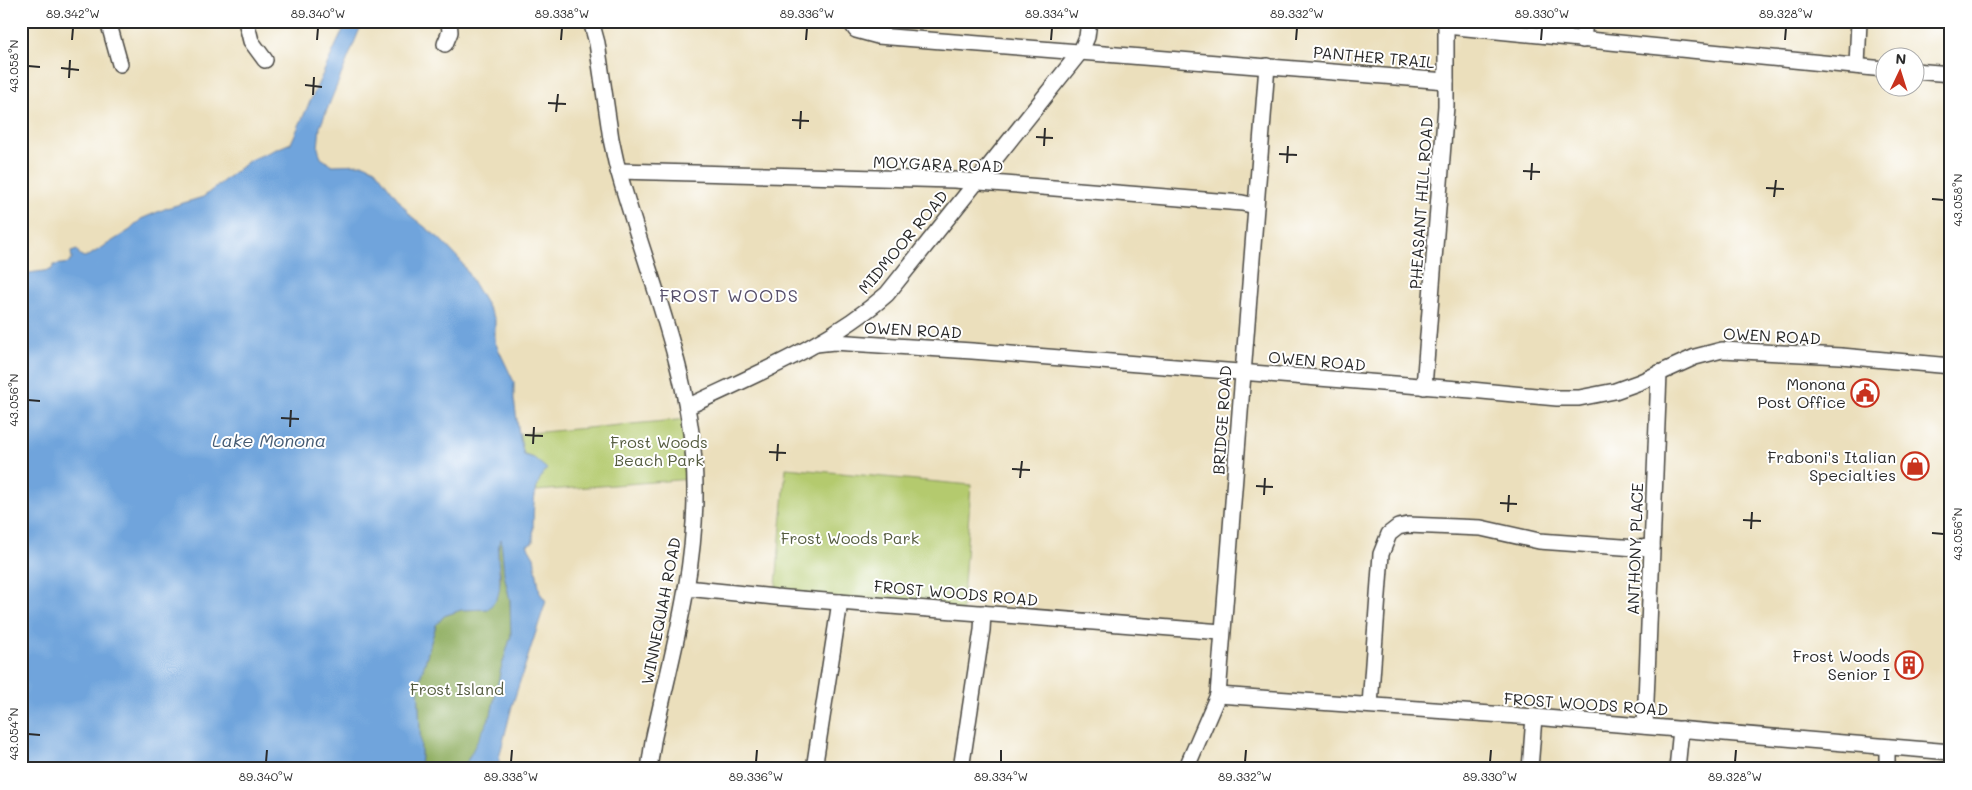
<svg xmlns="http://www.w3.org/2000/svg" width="1972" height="790" font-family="Mali,sans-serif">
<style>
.green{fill:#b4ca6e;stroke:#707a4c}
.forest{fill:#8fae61;stroke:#5d6c46}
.water{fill:#6fa4dc;stroke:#4d6884}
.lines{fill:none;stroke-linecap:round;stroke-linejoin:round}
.minor-casing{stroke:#484641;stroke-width:18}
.minor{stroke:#fff;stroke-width:15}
.ticks{fill:none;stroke:#2b2b2b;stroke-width:2}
.labels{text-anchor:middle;stroke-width:4;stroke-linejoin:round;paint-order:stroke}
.street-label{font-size:16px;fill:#2b2b2b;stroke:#fff}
.poi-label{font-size:16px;fill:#2b2b2b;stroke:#fff;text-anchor:end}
.park-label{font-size:16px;fill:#545b3f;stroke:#fff}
.neighbourhood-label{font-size:18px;letter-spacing:1px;fill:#58506b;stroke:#fff}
.water-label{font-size:18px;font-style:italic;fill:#465b72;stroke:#fff}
.neatline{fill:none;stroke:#2b2b2b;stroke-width:2}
.ticks-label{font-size:12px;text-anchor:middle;fill:#2b2b2b}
</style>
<rect width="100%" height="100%" fill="#fff"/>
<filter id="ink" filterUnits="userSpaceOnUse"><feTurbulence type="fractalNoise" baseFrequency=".02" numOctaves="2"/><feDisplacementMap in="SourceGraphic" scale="10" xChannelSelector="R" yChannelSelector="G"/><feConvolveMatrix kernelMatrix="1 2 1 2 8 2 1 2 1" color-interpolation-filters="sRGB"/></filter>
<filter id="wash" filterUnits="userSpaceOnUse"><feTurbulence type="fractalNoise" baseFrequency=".0096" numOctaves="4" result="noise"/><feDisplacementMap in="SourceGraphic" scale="20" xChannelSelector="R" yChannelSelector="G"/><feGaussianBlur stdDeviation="1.12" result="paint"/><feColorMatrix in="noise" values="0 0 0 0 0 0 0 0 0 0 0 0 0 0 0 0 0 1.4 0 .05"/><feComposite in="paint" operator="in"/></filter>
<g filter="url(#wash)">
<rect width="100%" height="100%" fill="#ebdfbc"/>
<!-- green -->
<g class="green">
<polygon points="688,419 691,479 536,491 539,476 534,458 524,455 519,434"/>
<polygon points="786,468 971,485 962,612 775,597"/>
</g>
<!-- forest -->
<polygon class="forest" points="501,538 504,574 510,600 511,636 501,669 491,715 465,769 420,769 421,754 418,686 436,625 444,616 461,610 488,609 501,579 498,545"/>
<!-- water -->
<path class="water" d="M347,21H363L320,127L318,148L321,158L332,165L364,164L375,169L411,216L440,239L460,260L495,319V342L514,382V399L519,434L524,455L534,458L547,469C530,486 534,519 533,542L527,545L534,557L540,593L546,601L512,706L499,758L500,769H465L464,767L491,715L501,669L511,636L510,600L504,574L501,539C493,556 504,577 498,596C496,600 492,605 488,609L461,610L444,616L436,625L418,686L421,754L420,769H21V274L51,270L54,265L69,263L72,259L71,252L77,250L80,255L84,257L90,255L130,230L141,219L167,208L203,197L250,160L291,143Z"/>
</g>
<g filter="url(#ink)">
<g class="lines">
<!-- minor casing -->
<g class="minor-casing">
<g id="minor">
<polyline points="108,21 120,64"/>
<polyline points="246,21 251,41 265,60"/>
<path d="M591,21L597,43L611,139L616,162C644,268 695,377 695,488C696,574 671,658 653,741L649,769"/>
<polyline points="850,21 856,30 878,36 1446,81"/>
<polyline points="1446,26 1884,69"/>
<polyline points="1583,40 1585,21"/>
<polyline points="445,44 450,32 449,21"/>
<polyline points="1857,66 1859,21"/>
<polyline points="1914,71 1951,74"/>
<polyline points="618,171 954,180 1242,203 1256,206"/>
<polyline points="816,344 834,342 972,351 1471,390 1557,398 1579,398 1615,391 1640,382 1695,357 1722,350 1841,356 1951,366"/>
<polyline points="1424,387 1446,106 1446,21"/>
<path d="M687,407C756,374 829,345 887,294L1081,51L1087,37L1089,21"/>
<polyline points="686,588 775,597 1222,632"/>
<polyline points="1218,695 1534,717 1951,752"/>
<polyline points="1370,705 1381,554 1389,534 1398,527 1408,525 1481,528 1539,541 1636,548 1652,547"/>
<polyline points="1645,726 1659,373"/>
<polyline points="814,769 840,602"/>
<polyline points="961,769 982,630 983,613"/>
<polyline points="1186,769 1218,695 1267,66"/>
<polyline points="1530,769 1534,717"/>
<polyline points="1677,769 1681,729"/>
<polyline points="1887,769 1887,747"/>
</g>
</g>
<!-- minor -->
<use href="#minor" class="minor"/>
</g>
</g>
<!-- ticks -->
<path class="ticks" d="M72,40L73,28M317,40L318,28M561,40L562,28M806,40L807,28M1051,40L1052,28M1296,40L1297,28M1541,40L1542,28M1785,40L1786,28M28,66L40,67M61,68L79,70M69,78L70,60M305,85L322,87M313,95L314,77M548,103L566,104M556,112L558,94M792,120L809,121M800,129L801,111M1036,137L1053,138M1044,146L1045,128M1279,154L1297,155M1287,163L1288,146M1523,171L1540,172M1531,180L1532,163M1766,188L1784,189M1774,197L1776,180M1932,199L1944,200M28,400L40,401M281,418L299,419M290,427L291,410M525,435L543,436M533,444L534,427M769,452L786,453M777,461L778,444M1012,469L1030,470M1020,478L1022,461M1256,486L1273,487M1264,495L1265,478M1500,503L1517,504M1508,512L1509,495M1743,520L1761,521M1751,529L1752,512M1932,533L1944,534M28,734L40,735M266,762L267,750M511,762L512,750M756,762L757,750M1001,762V750M1245,762L1246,750M1490,762L1491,750M1735,762L1736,750"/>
<!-- icons -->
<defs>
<g id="civic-ring" transform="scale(1.4375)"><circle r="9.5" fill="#fff" stroke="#c8321e" stroke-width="1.5"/><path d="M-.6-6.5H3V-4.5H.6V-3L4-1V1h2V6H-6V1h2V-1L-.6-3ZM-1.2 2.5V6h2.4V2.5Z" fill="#c8321e"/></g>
<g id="shop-ring" transform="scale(1.4375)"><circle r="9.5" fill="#fff" stroke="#c8321e" stroke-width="1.5"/><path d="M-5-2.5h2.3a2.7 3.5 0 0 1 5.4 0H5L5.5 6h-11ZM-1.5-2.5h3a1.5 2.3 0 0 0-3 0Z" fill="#c8321e"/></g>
<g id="building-ring" transform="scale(1.4375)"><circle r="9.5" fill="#fff" stroke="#c8321e" stroke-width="1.5"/><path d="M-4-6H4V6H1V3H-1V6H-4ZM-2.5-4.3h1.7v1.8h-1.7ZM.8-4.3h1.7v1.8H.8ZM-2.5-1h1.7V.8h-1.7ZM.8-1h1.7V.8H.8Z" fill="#c8321e"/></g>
</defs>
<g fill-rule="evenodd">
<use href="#civic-ring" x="1865" y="393"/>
<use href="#shop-ring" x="1915" y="466"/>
<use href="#building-ring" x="1909" y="665"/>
</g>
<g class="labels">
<!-- street labels -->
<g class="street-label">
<text transform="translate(1374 57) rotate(5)" y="6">PANTHER TRAIL</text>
<text transform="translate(938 164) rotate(2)" y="6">MOYGARA ROAD</text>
<text transform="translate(1421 203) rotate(-86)" y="6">PHEASANT HILL ROAD</text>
<text transform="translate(903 242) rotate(-50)" y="6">MIDMOOR ROAD</text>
<text transform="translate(913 330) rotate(3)" y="6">OWEN ROAD</text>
<text transform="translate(1772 336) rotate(3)" y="6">OWEN ROAD</text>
<text transform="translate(1317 361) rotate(5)" y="6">OWEN ROAD</text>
<text transform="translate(1222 420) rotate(-86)" y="6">BRIDGE ROAD</text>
<text transform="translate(1635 549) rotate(-88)" y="6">ANTHONY PLACE</text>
<text transform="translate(956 593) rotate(5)" y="6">FROST WOODS ROAD</text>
<text transform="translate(661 611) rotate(-79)" y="6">WINNEQUAH ROAD</text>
<text transform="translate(1586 704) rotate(4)" y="6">FROST WOODS ROAD</text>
</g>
<!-- poi labels -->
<g class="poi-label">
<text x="1846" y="390">Monona<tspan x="1846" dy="18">Post Office</tspan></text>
<text x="1896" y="463">Fraboni's Italian<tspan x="1896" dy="18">Specialties</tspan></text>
<text x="1890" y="662">Frost Woods<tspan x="1890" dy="18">Senior I</tspan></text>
</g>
<!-- park labels -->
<g class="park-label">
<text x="659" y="448">Frost Woods<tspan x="659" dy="18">Beach Park</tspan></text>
<text x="850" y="544">Frost Woods Park</text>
<text x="457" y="695">Frost Island</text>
</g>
<!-- neighbourhood labels -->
<g class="neighbourhood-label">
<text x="729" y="302">FROST WOODS</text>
</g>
<!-- water labels -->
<g class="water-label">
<text x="269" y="447">Lake Monona</text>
</g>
</g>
<!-- margin -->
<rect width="1972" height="790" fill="none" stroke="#fff" stroke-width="55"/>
<!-- north arrow -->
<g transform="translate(1900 72) rotate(4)"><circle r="24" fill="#ffffff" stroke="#aaaaaa"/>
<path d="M0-4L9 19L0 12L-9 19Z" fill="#c8321e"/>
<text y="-8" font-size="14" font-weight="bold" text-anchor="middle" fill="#2b2b2b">N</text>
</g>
<rect x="28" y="28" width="1916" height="734" class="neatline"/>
<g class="ticks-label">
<text x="73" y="18">89.342°W</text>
<text x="318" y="18">89.340°W</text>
<text x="562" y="18">89.338°W</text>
<text x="807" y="18">89.336°W</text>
<text x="1052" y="18">89.334°W</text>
<text x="1297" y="18">89.332°W</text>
<text x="1542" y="18">89.330°W</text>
<text x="1786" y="18">89.328°W</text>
<text transform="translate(14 66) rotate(-90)" y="4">43.058°N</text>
<text transform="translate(1958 200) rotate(-90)" y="4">43.058°N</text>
<text transform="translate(14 400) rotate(-90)" y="4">43.056°N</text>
<text transform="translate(1958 534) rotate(-90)" y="4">43.056°N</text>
<text transform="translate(14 734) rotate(-90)" y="4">43.054°N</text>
<text x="266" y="781">89.340°W</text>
<text x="511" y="781">89.338°W</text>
<text x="756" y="781">89.336°W</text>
<text x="1001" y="781">89.334°W</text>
<text x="1245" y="781">89.332°W</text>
<text x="1490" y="781">89.330°W</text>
<text x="1735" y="781">89.328°W</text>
</g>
</svg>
